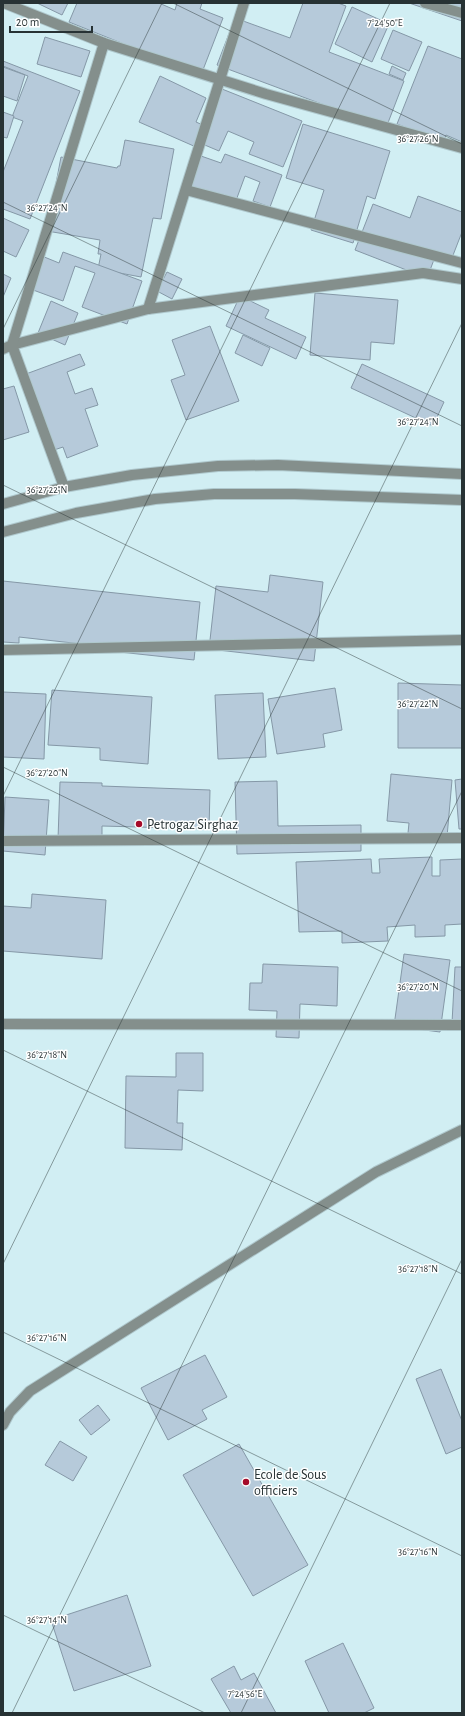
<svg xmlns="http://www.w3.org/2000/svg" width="465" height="1716" font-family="'Alegreya Sans',sans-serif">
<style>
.building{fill:#b6cada;stroke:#8598a7}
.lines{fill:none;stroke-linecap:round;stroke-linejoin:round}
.minor-casing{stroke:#afc8cd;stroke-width:12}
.minor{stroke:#848f8c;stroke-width:10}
.ticks{fill:none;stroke:#273234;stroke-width:1;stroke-opacity:0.45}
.poi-dot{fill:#a50a29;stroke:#fff;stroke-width:1.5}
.labels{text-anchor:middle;stroke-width:3;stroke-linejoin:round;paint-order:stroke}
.poi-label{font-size:14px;fill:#273234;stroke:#fff;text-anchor:start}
.ticks-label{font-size:10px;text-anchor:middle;fill:#273234;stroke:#fff;stroke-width:3;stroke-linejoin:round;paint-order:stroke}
</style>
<rect width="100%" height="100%" fill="#d1eef3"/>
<!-- building -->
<g class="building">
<polygon points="37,3 68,3 62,15"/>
<polygon points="77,3 159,3 175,10 177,3 202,3 200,9 223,18 201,75 69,22"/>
<polygon points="303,3 338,3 346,6 329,52 404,81 386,128 217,65 235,18 290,38"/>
<polygon points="409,3 462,3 462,21"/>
<polygon points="352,7 389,24 372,62 335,44"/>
<polygon points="393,30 422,42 409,71 381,59"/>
<polygon points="45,37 90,51 81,77 37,64"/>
<polygon points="428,46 462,59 462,142 446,135 443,142 397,124"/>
<polygon points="3,61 80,91 30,219 3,209 3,172 23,121 12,117 28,76 3,66"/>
<polygon points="392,66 406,73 403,80 389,74"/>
<polygon points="3,67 25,75 17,101 3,96"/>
<polygon points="160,76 206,98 196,122 205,126 196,147 139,122"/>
<polygon points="222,89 302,121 283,167 249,154 254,142 228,131 219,151 200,143"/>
<polygon points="3,112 14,116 7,138 3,137"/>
<polygon points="303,124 390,151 375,199 367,196 353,243 311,230 324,190 286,178"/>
<polygon points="125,140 174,149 161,219 153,218 141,277 98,269 101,254 98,254 100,240 47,231 61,157 117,168 118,166 120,166"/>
<polygon points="225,154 282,175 270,207 253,201 260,182 245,176 234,206 189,189 201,156 221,163"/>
<polygon points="418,196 462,212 462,232 450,263 435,257 427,278 355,250 373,204 410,218"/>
<polygon points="3,218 29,230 16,257 3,251"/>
<polygon points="63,252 142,281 127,324 82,307 95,273 75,266 63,301 25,287 37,254 59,263"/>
<polygon points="167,272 182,279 172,299 157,291"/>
<polygon points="3,274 11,278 3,297"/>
<polygon points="315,293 398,300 394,344 371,342 370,360 310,355"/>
<polygon points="240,296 269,310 265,318 306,337 296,359 226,326"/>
<polygon points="51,301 78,313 65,345 38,333"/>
<polygon points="210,326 239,401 186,420 171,380 185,375 172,340"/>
<polygon points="243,335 270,348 262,366 235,353"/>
<polygon points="80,354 85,365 67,372 75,394 92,388 98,405 85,409 98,446 67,458 63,447 54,450 26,374"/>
<polygon points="362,364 444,402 433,426 351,388"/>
<polygon points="14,386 29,432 3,440 3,389"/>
<polygon points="270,575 323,582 314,661 209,649 216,586 268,592"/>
<polygon points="3,581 200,602 194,660 82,648 82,644 19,637 19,643 3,642"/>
<polygon points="398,683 462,685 462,748 398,748"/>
<polygon points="335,688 342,730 323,734 325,747 277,754 268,699"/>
<polygon points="52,690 152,697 148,764 100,760 100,748 48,745"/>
<polygon points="3,692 46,694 44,759 3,757"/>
<polygon points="263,693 266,757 218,759 215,695"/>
<polygon points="391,774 452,780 447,837 408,833 409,823 387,821"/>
<polygon points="462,779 462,829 459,829 455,780"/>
<polygon points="277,781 278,826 361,825 361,851 237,854 235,782"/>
<polygon points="60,782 102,783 102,786 210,790 209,829 102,826 102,840 58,839"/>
<polygon points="5,797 49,800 45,855 3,851"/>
<polygon points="432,857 432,876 440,876 440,860 462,859 462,924 445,925 445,936 415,937 415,925 387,927 388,941 342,943 342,931 299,932 296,862 371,859 372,873 380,873 379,859"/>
<polygon points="32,894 106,900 102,959 3,951 3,906 31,908"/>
<polygon points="404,954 450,960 440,1032 394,1026"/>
<polygon points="263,964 338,967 337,1006 300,1004 299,1038 276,1037 277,1011 249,1010 250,983 262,983"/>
<polygon points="455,967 462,967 462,1024 452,1023"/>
<polygon points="176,1053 203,1053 203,1091 178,1090 177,1123 183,1123 182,1150 125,1148 126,1076 176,1077"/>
<polygon points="205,1355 227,1397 202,1410 207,1419 168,1440 141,1388"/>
<polygon points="441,1369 462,1421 462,1447 446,1454 416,1379"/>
<polygon points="98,1405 110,1420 91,1435 79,1420"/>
<polygon points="60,1441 87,1457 73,1481 45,1465"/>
<polygon points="239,1444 308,1565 253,1596 183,1475"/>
<polygon points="127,1595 151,1666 74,1691 51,1620"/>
<polygon points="343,1643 374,1708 364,1713 329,1713 305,1661"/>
<polygon points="234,1666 241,1680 254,1673 276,1713 231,1713 211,1679"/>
</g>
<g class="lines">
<!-- minor casing -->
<g class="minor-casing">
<g id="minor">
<polyline points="4,3 104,43 266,94 462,148"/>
<polyline points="425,3 462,13"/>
<polyline points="186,190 462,263"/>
<polyline points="148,309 244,3"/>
<polyline points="3,349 12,345 148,309 423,273 462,279"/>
<polyline points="64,487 12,345 104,43"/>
<polyline points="3,504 64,487 132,475 218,466 278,465 462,474"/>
<polyline points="3,532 76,513 155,499 214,494 295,494 462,500"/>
<polyline points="3,650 462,640"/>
<polyline points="3,841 462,838"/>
<polyline points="3,1024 462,1025"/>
<polyline points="3,1425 10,1412 30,1391 376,1172 462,1130"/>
</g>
</g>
<!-- minor -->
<use href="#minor" class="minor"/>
</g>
<!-- ticks -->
<path class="ticks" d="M173,3L462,144M3,202L462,426M3,329L162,3M3,485L462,709M3,767L462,991M3,796L390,3M3,1050L462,1274M3,1264L462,323M3,1332L462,1556M3,1615L205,1713M12,1713L462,791M241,1713L462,1259"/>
<!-- markers -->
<g class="poi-dot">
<circle cx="139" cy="824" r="4"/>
<circle cx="246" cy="1482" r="4"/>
</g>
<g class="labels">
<!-- poi labels -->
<g class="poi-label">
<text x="147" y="829">Petrogaz Sirghaz</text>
<text x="254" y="1479">Ecole de Sous<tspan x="254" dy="16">officiers</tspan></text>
</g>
</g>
<g class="ticks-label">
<text x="385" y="26">7°24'50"E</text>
<text x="418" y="142">36°27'26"N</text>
<text x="47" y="211">36°27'24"N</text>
<text x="418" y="425">36°27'24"N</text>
<text x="47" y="493">36°27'22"N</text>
<text x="418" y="707">36°27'22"N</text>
<text x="47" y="776">36°27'20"N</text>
<text x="418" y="990">36°27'20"N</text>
<text x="47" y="1058">36°27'18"N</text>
<text x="418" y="1272">36°27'18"N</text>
<text x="47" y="1341">36°27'16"N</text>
<text x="418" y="1555">36°27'16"N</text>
<text x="47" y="1623">36°27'14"N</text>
<text x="245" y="1697">7°24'56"E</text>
</g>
<!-- border -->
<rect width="465" height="1716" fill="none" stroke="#273234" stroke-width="8"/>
<!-- scale -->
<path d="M10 26v6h82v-6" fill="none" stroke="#273234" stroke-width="2"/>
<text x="16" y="26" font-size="12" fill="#273234" stroke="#ffffff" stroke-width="3" paint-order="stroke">20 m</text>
</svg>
